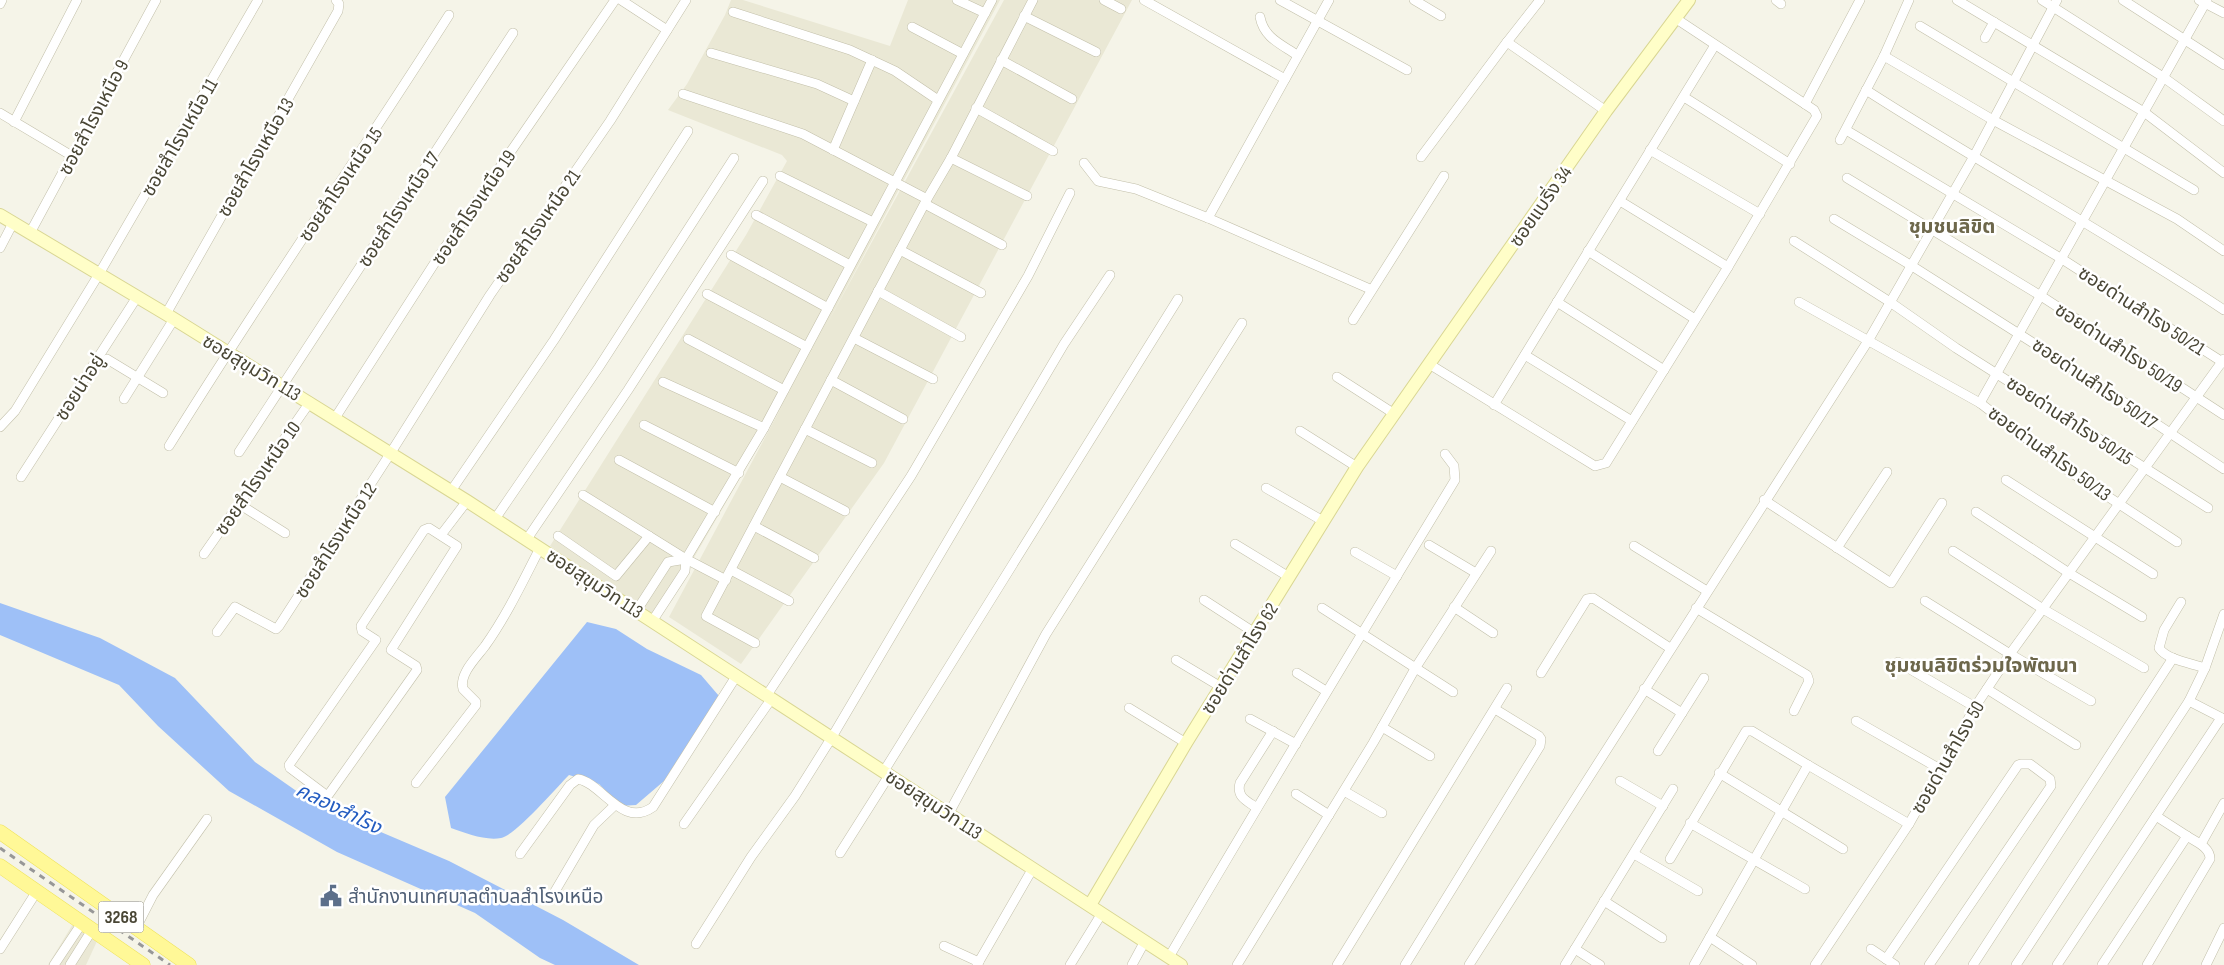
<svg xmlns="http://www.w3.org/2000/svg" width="2224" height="965" font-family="'Sofia Sans Condensed','Noto Sans Thai',sans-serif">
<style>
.residential{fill:#eae8d5}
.water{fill:#9ec0f7}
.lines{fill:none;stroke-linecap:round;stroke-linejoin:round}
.street-casing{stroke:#c2bfa9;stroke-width:10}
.secondary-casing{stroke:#d9d693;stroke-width:14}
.primary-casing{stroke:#efe35b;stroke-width:15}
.street{stroke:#fff;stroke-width:9}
.secondary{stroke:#fffec8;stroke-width:12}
.primary{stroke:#fff897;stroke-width:14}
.rail{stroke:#979797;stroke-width:3;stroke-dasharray:6 6;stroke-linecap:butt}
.labels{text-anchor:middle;stroke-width:5;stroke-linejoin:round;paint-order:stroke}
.shield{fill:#fff;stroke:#807e72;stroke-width:1}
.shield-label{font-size:18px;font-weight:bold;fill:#494635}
.street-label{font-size:19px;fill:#494635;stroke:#fff}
.service-label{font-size:19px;fill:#4e5e75;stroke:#fff;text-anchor:start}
.neighbourhood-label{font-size:20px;font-weight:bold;fill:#6d674b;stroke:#fff}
.water-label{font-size:20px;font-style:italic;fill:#235cc1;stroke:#fff}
</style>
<rect width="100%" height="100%" fill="#f5f4e8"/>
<!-- residential -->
<g class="residential">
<polygon points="731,0 743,0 890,46 908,0 1000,0 826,326 1004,0 1132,0 884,463 741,664 669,617 783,404 659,618 625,598 550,546 746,235 787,161 782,155 668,110 687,84 725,15"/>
<polygon points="76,919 98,939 86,965 48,965"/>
</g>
<!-- water -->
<g class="water">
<polygon points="0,603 100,638 175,678 255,762 315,804 449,861 563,920 639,965 555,965 540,958 475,913 337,852 229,791 158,726 119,685 0,635"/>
<path d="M587,622L616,629L647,649L701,675L719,696L664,781L636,805L620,806L599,784L569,775C557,787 515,836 501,838C485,841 466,833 451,828L445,797Z"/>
</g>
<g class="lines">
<!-- street casing -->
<g class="street-casing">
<g id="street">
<polyline points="621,0 667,30"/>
<polyline points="957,0 985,13"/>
<polyline points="1104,0 1121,9"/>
<polyline points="1144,0 1285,79"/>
<polyline points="1280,0 1407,70"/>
<polyline points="1414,0 1441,16"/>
<polyline points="1776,0 1781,4"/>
<polyline points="1957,0 2144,112 2224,173"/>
<polyline points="2042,0 2163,77 2224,121"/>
<polyline points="2123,0 2224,65"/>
<polyline points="2199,0 2224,13"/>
<polyline points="0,4 2,0"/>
<polyline points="733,12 850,50 895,71 938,100"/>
<polyline points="1024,16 1096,52"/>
<path d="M1260,17C1264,38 1281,44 1297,55"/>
<polyline points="1920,26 2194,190"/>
<polyline points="912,27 963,54"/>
<polyline points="1985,38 1994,22"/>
<polyline points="1507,42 1540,0"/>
<polyline points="711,53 817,84 854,101"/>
<polyline points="1884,56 1993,120 2177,219 2224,251"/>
<polyline points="1001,60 1072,99"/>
<path d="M1866,90C1984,166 2107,232 2224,310"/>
<polyline points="683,94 803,134 927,199"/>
<polyline points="1684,97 1790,164"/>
<polyline points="1805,104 1860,0"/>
<polyline points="976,108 1053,151"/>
<polyline points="0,113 72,156"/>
<polyline points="14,122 77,0"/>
<polyline points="1846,130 2062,259 2224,363"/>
<polyline points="1840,140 1884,56 1909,0"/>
<polyline points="833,150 872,60"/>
<polyline points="1650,150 1760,214"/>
<polyline points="1421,157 1507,42 1606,111"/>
<polyline points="951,158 1027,196"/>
<polyline points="1084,163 1098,181 1136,189 1208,218 1370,289"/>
<polyline points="780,176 873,222"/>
<polyline points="1847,178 2041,296 2224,415"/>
<polyline points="1620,201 1728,267"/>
<polyline points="925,204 1002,245"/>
<polyline points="756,215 850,265"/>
<polyline points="1208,218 1329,0"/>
<polyline points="1834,219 1912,266 2071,367 2224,469"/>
<polyline points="30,233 156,0"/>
<polyline points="1794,241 1890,302 1956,348 2208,508"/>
<polyline points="0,248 13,223"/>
<polyline points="900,250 981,293"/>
<polyline points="1588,251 1695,319"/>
<polyline points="731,255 828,308"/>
<polyline points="878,291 961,337"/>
<polyline points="707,294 807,347"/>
<polyline points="1557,302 1664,370"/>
<polyline points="1799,302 1980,403 2066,469 2177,542"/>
<polyline points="166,314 338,11 339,4 336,0"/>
<polyline points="1353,320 1444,176"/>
<polyline points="854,338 933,379"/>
<polyline points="688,339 784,390"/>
<polyline points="1525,355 1632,421"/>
<polyline points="107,359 163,393"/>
<polyline points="1429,364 1595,466 1606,463 1728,267 1817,116 1814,110 1805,104 1675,18"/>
<polyline points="1337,377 1393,413"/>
<polyline points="831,380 903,419"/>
<polyline points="124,399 174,319"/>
<polyline points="1980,403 2207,0"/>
<polyline points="1494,405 1715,45"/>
<polyline points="335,418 441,253 615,0"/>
<polyline points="644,425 739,473"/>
<polyline points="0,427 15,411 99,274 258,0"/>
<polyline points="764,428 992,0"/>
<polyline points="805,429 872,463"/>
<polyline points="1300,431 1357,467"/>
<path d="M169,446C259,300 357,160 449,15"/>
<polyline points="239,452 513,33"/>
<polyline points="619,460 715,512"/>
<polyline points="21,477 137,297"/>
<polyline points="780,477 845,511"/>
<polyline points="2006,480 2153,574"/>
<polyline points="1266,488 1323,521"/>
<polyline points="451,491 554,340 688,131"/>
<polyline points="583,495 686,559 726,580"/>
<polyline points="1764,500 1891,583 1942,503"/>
<polyline points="239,504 285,533"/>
<polyline points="1976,512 2069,573 2142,617"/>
<polyline points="495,519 599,367 734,158"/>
<polyline points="754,526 814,558"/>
<polygon points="429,528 457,546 391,650 416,666 417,670 329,794 326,795 290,768 289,765 376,640 362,631 361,626 424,530"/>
<polyline points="441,535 467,501"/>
<polyline points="558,536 616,576 649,536"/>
<polyline points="527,539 628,390 763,181"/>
<polyline points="1235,544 1289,577"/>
<polyline points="1429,545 1476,573"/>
<polyline points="1634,546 1707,591"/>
<polyline points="1837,548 1887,472"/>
<polyline points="1953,551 2043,609 2144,668"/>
<polyline points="1355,552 1397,576"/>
<polyline points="204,554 310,402"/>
<polyline points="731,570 789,601"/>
<polyline points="1204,600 1255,633"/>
<polyline points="1925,601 2010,654 2091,701"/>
<polyline points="1454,607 1493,633"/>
<polyline points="1322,608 1453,692"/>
<polyline points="1696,608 1807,675 1809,681 1794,711"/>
<polyline points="637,610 668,562 686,559"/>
<polyline points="653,620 685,571 686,559 764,428 663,382"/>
<polyline points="217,632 235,607 276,629 279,626 390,454 490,295 610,121 686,0"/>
<polyline points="755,643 706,616 927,199 951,158 1033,0"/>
<polyline points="1176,660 1221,687"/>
<polyline points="1898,662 1975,707"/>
<polyline points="2205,668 2224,614"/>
<polyline points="1297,673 1326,691"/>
<polyline points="1541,673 1587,599 1593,598 1670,648"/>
<polyline points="1644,689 1682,713"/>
<polyline points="1987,689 2076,745"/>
<polyline points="767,695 911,476 1028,276 1070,193"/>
<polyline points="2189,701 2224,719"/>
<polyline points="1129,708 1186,743"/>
<polyline points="1250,719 1296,744"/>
<polyline points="1856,721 1940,769"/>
<polyline points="1382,727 1430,756"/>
<polyline points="1658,751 1704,678"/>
<polyline points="884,771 1178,299"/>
<polyline points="1719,773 1843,849"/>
<polyline points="1620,781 1663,806"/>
<path d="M416,783L476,705V702L463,689C459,674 476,658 485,646C507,615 523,581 540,548"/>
<polyline points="1344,791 1382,813"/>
<polyline points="1296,794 1329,815"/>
<path d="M1257,808C1247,801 1236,797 1240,783L1273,731"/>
<polyline points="949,813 1046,634 1242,323"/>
<polyline points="2156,816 2187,836"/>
<polyline points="1690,823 1805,889"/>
<polyline points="684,824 772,698"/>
<polyline points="2201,844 2224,803"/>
<polyline points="840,853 890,774"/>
<path d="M520,854L570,785L578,779C602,783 622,829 653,807L737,675"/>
<polyline points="1634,854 1698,891"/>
<polyline points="1670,859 1746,731 1752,731 1808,765"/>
<polyline points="554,893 594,825 615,805"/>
<polyline points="1604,901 1662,938"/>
<polyline points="136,928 153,895 207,819"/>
<polyline points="1710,937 1752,965"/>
<polyline points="696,944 751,857 795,796 832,737 1064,344 1110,275"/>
<polyline points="944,946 979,962"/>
<polyline points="0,949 37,891"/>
<polyline points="1575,949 1600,965"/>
<polyline points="1871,949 1895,965"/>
<path d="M1169,957C1263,797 1359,638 1455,480L1454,466L1445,454"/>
<polyline points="1886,959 2018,765 2021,764 2030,764 2050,779 2051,786 1929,965"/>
<polyline points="54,965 82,923"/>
<polyline points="70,965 92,930"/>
<polyline points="977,965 1033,868"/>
<polyline points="1070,965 1102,913"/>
<polyline points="1132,965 1145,941"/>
<polyline points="1237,965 1373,743 1416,667 1491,551"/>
<polyline points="1337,965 1507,688"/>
<polyline points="1405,965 1540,746 1541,739 1539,736 1495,709"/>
<polyline points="1469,965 1868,341 1973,158 2057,0"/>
<polyline points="1565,965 1673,789"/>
<polyline points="1694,965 1808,765 1909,824 1975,707 2010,654 2224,359"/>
<polyline points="1815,965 1909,824"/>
<polyline points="1973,965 2173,658"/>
<path d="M2016,965L2189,701L2205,668C2191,663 2167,660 2159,648L2164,630L2181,602"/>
<polyline points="2057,965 2221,718"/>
<path d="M2102,965L2187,836C2196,842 2210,847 2210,859L2147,965"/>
<polyline points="2206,965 2224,928"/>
</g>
</g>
<!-- secondary casing -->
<g class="secondary-casing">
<g id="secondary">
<polyline points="0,215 166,314 467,501 1181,965"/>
<polyline points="1090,905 1186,743 1357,467 1606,111 1689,0"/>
</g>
</g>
<!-- primary casing -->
<g class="primary-casing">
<g id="primary">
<polyline points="0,832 189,965"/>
<polyline points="0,866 143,965"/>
</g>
</g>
<!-- street -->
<use href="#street" class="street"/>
<!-- secondary -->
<use href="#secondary" class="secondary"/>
<!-- primary -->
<use href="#primary" class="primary"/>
<!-- rail -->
<polyline class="rail" points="0,848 170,965"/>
</g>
<!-- icons -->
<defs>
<g id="civic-bare" transform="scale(1.725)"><path d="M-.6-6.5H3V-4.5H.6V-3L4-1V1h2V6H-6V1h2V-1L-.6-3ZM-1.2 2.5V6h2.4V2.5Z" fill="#5c6f8a" stroke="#fff" stroke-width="2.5" paint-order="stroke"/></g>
</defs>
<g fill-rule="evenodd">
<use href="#civic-bare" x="331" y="896"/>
</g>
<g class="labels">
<!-- shield labels -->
<rect class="shield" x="98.5" y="901.5" width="45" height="31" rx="4"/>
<g class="shield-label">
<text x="121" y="923">3268</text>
</g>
<!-- street labels -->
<g class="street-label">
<text transform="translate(93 117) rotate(-62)" y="7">ซอยสำโรงเหนือ 9</text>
<text transform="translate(179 137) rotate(-60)" y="7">ซอยสำโรงเหนือ 11</text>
<text transform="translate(255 157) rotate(-60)" y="7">ซอยสำโรงเหนือ 13</text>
<text transform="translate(340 184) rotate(-56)" y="7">ซอยสำโรงเหนือ 15</text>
<text transform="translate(1540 206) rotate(-55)" y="7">ซอยแบริ่ง 34</text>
<text transform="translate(473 207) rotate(-56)" y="7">ซอยสำโรงเหนือ 19</text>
<text transform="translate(398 209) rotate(-57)" y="7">ซอยสำโรงเหนือ 17</text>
<text transform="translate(537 226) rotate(-55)" y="7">ซอยสำโรงเหนือ 21</text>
<text transform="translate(2142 310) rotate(33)" y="7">ซอยด่านสำโรง 50/21</text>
<text transform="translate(2119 347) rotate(33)" y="7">ซอยด่านสำโรง 50/19</text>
<text transform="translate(252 367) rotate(31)" y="7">ซอยสุขุมวิท 113</text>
<text transform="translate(2095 383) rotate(34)" y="7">ซอยด่านสำโรง 50/17</text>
<text transform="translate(79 387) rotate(-57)" y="7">ซอยน่าอยู่</text>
<text transform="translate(2070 420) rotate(33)" y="7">ซอยด่านสำโรง 50/15</text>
<text transform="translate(2050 453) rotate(36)" y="7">ซอยด่านสำโรง 50/13</text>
<text transform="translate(257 478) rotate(-55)" y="7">ซอยสำโรงเหนือ 10</text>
<text transform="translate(335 540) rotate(-57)" y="7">ซอยสำโรงเหนือ 12</text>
<text transform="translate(595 583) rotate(33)" y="7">ซอยสุขุมวิท 113</text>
<text transform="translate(1239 658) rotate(-58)" y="7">ซอยด่านสำโรง 62</text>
<text transform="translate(1947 757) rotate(-60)" y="7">ซอยด่านสำโรง 50</text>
<text transform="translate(934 804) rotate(33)" y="7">ซอยสุขุมวิท 113</text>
</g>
<!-- service labels -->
<g class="service-label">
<text x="348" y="903">สำนักงานเทศบาลตำบลสำโรงเหนือ</text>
</g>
<!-- neighbourhood labels -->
<g class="neighbourhood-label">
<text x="1952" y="233">ชุมชนลิขิต</text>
<text x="1981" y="672">ชุมชนลิขิตร่วมใจพัฒนา</text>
</g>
<!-- water labels -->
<g class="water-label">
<text transform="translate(339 808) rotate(26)" y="7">คลองสำโรง</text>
</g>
</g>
</svg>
